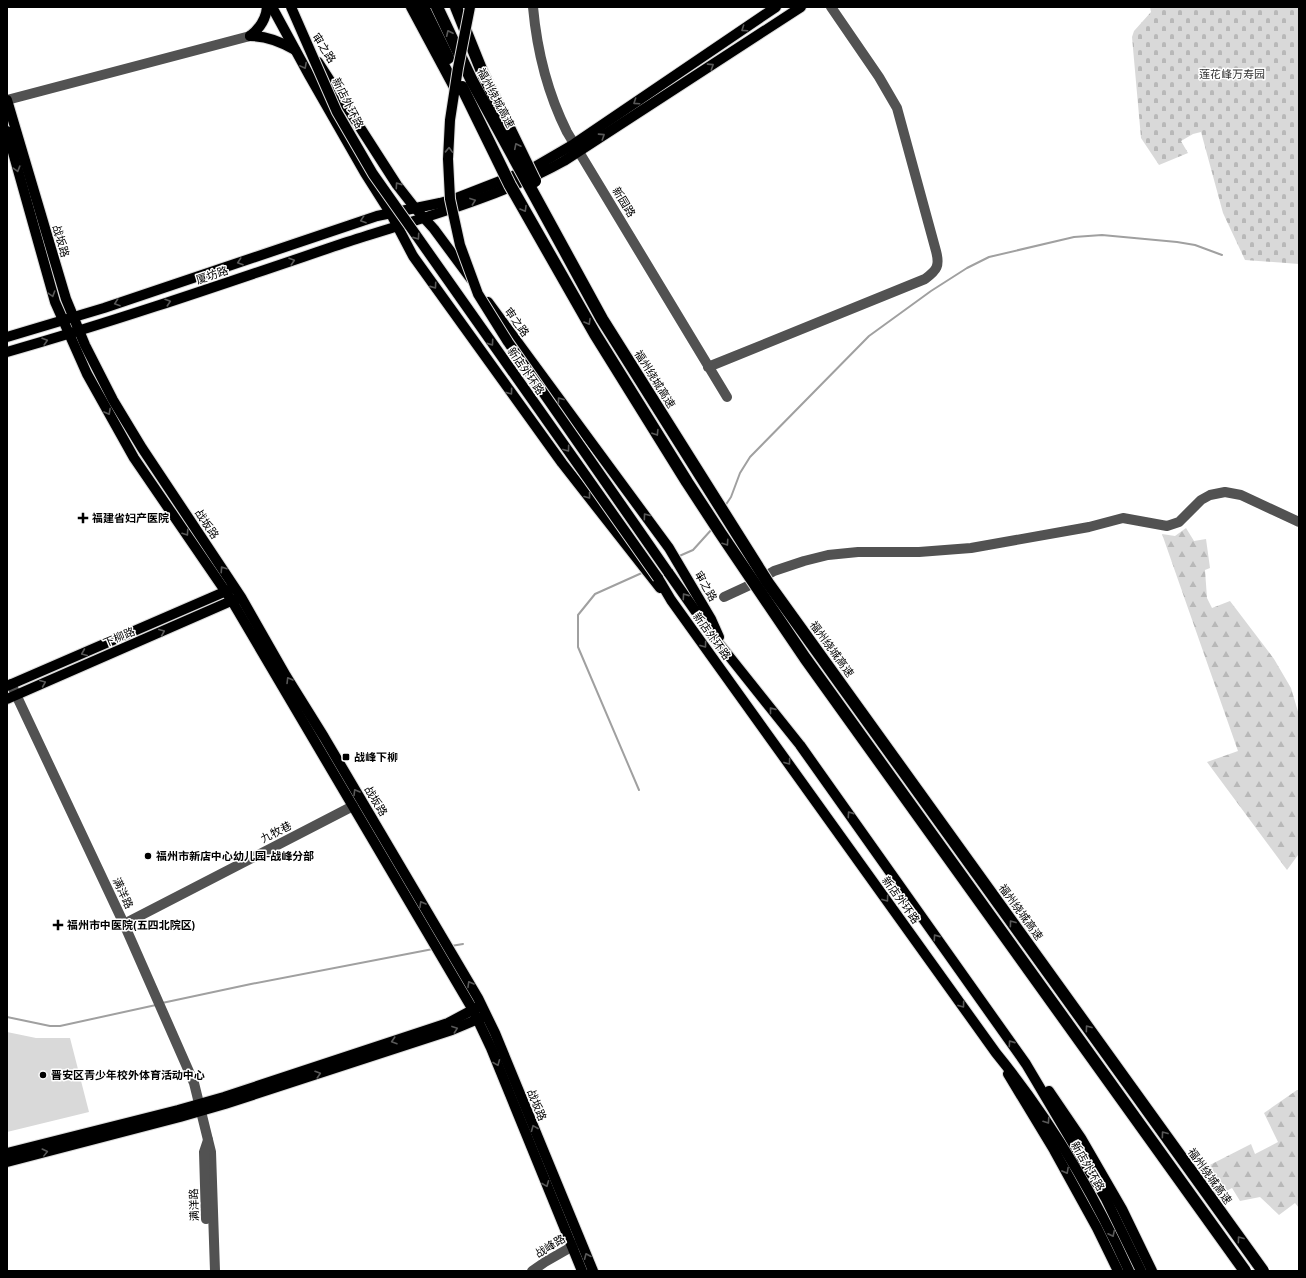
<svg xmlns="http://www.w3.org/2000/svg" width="1306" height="1278" font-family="'Public Sans','Noto Sans SC',sans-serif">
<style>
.forest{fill:url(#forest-firs)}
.cemetery{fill:url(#cemetery-stones)}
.garden{fill:#d9d9d9}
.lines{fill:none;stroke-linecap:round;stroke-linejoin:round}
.stream{stroke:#a0a0a0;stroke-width:2}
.major-casing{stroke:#dbdbdb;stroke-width:12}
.highway-casing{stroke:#dbdbdb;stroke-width:14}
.minor{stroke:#525252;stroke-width:10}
.major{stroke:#000;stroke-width:10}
.highway{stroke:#000;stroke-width:12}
.major-bridge-casing{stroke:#dbdbdb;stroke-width:12;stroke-linecap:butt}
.highway-bridge-casing{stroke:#dbdbdb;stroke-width:14;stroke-linecap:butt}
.major-bridge{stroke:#000;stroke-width:10}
.highway-bridge{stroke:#000;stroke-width:12}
.oneway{stroke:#595959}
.poi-dot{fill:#000;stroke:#fff;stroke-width:1.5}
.labels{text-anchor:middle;stroke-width:3;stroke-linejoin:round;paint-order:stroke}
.street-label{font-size:11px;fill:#000;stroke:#fff}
.park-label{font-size:11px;fill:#303030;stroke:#fff}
.poi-label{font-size:11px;font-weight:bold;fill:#000;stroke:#fff;text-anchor:start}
</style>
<defs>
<pattern id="forest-firs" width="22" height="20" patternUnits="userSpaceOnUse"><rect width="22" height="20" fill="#d9d9d9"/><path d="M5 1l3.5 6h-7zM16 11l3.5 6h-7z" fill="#b8b8b8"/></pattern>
<pattern id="cemetery-stones" width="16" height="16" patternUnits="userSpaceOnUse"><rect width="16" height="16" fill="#d9d9d9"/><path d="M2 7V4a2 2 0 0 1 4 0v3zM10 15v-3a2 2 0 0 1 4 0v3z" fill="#b8b8b8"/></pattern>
</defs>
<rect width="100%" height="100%" fill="#fff"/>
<!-- forest -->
<g class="forest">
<polygon points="1186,528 1194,541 1206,539 1210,568 1205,570 1207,598 1212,608 1230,601 1274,659 1291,688 1299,715 1299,855 1298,855 1287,870 1207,762 1238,751 1162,534 1175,536"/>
<polygon points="1297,1090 1299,1090 1299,1208 1295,1203 1279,1215 1260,1197 1240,1201 1232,1188 1217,1196 1200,1170 1251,1144 1255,1154 1278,1142 1264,1113"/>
</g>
<!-- cemetery -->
<polygon class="cemetery" points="1150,7 1299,7 1299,264 1245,260 1223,213 1201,132 1193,134 1181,141 1188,153 1159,165 1141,138 1132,37 1134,31 1151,12"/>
<!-- garden -->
<polygon class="garden" points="7,1032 36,1038 70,1038 89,1112 7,1132"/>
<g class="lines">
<!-- stream -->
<g class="stream">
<polyline points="725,506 731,497 740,473 750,457 869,336 931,291 967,268 989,257 1074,237 1102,235 1177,242 1195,245 1222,255"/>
<polyline points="677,557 693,550 712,529"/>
<polyline points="639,790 578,647 578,615 595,594 644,572"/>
<polyline points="451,946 463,944"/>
<polyline points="162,1003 251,984 433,949"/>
<polyline points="7,1017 50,1026 60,1026 156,1005"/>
</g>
<!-- major casing -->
<g class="major-casing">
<g id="major">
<polyline points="272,7 309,75 365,173 391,214 413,256 562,463 660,588"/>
<path d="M250,36C267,36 280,41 295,50"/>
<path d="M250,36C259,29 266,20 267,7"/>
<polyline points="318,62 397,185 415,208 434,229 471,279"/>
<polyline points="7,100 66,299 85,345 113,400 142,448 241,597 286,676 324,737 478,998 495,1033 593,1271"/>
<polyline points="7,131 55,302 87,374 134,458 232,601 473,1010 491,1048 582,1271"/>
<polyline points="488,302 669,548 711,619 719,637"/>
<polyline points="7,337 104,308 377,216 440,203 454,199 531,169 574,144 776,7"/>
<path d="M7,352C120,320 232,281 344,243C418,219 496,199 564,161L801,7"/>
<polyline points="668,572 713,636 800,745 1026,1064 1106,1199 1141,1271"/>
<path d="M658,578L671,600L996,1053C1050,1119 1094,1194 1129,1271"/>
<polyline points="7,686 231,589"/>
<polyline points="7,699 238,598"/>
<polyline points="1008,1074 1054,1150 1097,1228 1118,1271"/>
<polyline points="1049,1091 1081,1138 1122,1209 1152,1271"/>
<polyline points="7,1153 178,1110 224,1097 433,1028 448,1023 478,1007"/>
<polyline points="7,1162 180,1117 225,1104 452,1030 483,1017"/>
</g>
</g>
<!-- highway casing -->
<g class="highway-casing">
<g id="highway">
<polyline points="412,7 456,89"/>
<polyline points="423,7 448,58"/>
<polyline points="437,7 472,81"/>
<polyline points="456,7 483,74"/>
</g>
</g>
<!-- minor -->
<g class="minor">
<path d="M533,7C537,51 547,92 567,132L727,397"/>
<polyline points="7,100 250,36"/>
<path d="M708,367L925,279C937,270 940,266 936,251L897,108L879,77L831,7"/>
<polyline points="724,597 750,585 774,571 804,561 828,555 858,552 919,552 971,548 1089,527 1123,518 1167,526 1179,522 1201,500 1210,495 1225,492 1241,495 1299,522"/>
<polyline points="11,684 124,924 194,1083 211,1152 215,1271"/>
<polyline points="124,924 353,806"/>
<polyline points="206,1219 204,1152 208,1140"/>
<polyline points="532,1271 545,1262 580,1242"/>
</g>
<!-- major -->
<use href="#major" class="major"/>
<!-- highway -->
<use href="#highway" class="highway"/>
<!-- major-bridge casing -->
<g class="major-bridge-casing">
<g id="major-bridge">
<polyline points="291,7 337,112 373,174 658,578"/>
<polyline points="470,7 458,68 450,120 448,159 450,199 460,245 478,294 508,342 668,572"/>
</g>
</g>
<!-- highway-bridge casing -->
<g class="highway-bridge-casing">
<g id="highway-bridge">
<polyline points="483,74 535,181"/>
<polyline points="472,81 602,319 768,583 1263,1271"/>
<polyline points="462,87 510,185 595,334 687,482 721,534 805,658 1245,1271"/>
</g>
</g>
<!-- major-bridge -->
<use href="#major-bridge" class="major-bridge"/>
<!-- highway-bridge -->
<use href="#highway-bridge" class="highway-bridge"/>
</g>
<!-- one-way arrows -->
<defs><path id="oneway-chevron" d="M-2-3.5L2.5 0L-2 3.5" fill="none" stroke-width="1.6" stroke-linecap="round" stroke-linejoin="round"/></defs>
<g class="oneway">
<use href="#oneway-chevron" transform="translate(744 29) rotate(146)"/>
<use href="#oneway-chevron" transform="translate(449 33) rotate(-115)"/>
<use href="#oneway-chevron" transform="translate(304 66) rotate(62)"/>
<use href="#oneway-chevron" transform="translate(711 66) rotate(-33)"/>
<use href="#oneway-chevron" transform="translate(636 102) rotate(146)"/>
<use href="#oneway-chevron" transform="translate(602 136) rotate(-33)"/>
<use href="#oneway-chevron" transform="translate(517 146) rotate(-116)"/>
<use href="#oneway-chevron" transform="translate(449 150) rotate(-88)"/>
<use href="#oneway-chevron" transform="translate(17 169) rotate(74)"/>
<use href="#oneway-chevron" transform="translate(398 185) rotate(-125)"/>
<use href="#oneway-chevron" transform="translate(473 201) rotate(-20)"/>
<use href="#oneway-chevron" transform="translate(524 209) rotate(60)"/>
<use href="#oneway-chevron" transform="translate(363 220) rotate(161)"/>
<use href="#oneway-chevron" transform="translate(417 237) rotate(55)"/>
<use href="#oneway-chevron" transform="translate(292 261) rotate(-18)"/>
<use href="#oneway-chevron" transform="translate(240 262) rotate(161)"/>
<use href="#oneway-chevron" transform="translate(434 286) rotate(55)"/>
<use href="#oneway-chevron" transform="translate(52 294) rotate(73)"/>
<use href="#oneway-chevron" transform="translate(168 302) rotate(-18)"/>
<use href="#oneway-chevron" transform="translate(117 303) rotate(161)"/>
<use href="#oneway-chevron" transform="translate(588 322) rotate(60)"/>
<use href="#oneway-chevron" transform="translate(45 341) rotate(-17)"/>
<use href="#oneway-chevron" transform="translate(491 343) rotate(55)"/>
<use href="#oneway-chevron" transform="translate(510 392) rotate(54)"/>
<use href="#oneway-chevron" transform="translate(560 400) rotate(-126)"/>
<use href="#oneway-chevron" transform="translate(108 412) rotate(61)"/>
<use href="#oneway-chevron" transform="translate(656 433) rotate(58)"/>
<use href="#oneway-chevron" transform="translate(567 449) rotate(54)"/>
<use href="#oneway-chevron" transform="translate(588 496) rotate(52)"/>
<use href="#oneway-chevron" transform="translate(646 516) rotate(-126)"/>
<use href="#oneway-chevron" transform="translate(186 533) rotate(56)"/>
<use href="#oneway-chevron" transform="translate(726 543) rotate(56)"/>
<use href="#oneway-chevron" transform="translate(223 569) rotate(-124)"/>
<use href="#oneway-chevron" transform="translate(685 596) rotate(-125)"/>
<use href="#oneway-chevron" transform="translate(162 632) rotate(-23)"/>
<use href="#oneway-chevron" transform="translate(704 645) rotate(54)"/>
<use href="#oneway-chevron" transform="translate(84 653) rotate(157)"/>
<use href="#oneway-chevron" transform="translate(289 680) rotate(-121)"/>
<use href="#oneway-chevron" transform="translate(43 683) rotate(-23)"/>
<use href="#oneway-chevron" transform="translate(772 710) rotate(-129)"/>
<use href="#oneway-chevron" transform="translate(788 762) rotate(54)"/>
<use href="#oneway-chevron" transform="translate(356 792) rotate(-121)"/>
<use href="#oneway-chevron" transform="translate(850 814) rotate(-125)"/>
<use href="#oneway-chevron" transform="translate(886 899) rotate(54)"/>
<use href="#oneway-chevron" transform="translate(422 904) rotate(-120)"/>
<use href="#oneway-chevron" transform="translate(1012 923) rotate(-126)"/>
<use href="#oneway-chevron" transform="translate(936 937) rotate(-125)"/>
<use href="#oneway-chevron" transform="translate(470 984) rotate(-120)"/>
<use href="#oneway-chevron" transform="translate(962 1005) rotate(54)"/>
<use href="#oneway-chevron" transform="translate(1088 1028) rotate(-126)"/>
<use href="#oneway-chevron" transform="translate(455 1029) rotate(-20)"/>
<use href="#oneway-chevron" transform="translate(394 1041) rotate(162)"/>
<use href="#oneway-chevron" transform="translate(1011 1043) rotate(-125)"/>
<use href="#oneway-chevron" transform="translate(497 1063) rotate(68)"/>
<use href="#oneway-chevron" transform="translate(318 1074) rotate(-18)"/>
<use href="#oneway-chevron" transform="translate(1047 1121) rotate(56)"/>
<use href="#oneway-chevron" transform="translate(534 1128) rotate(-112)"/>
<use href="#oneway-chevron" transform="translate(1164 1134) rotate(-126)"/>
<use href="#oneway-chevron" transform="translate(45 1152) rotate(-14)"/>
<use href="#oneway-chevron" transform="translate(1066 1171) rotate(61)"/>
<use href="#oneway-chevron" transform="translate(546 1184) rotate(68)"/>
<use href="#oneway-chevron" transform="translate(1112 1234) rotate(64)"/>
<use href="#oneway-chevron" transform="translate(1240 1239) rotate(-126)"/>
<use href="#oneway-chevron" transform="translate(587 1256) rotate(-113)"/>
</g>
<!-- markers -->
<g class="poi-dot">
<path d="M81 512h4v4h4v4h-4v4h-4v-4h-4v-4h4z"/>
<rect x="342" y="753" width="8" height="8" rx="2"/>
<circle cx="148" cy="856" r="4"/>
<path d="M56 919h4v4h4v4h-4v4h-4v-4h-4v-4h4z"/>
<circle cx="43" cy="1075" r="4"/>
</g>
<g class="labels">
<!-- street labels -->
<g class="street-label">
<text transform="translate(324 48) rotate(57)" y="4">审之路</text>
<text transform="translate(496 98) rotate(62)" y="4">福州绕城高速</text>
<text transform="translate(348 103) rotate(63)" y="4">新店外环路</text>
<text transform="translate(624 202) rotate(59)" y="4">新园路</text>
<text transform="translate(61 241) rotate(74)" y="4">战坂路</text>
<text transform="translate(212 275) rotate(-18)" y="4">厦坊路</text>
<text transform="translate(517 322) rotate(54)" y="4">审之路</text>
<text transform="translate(526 371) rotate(55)" y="4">新店外环路</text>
<text transform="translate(655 379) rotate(58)" y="4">福州绕城高速</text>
<text transform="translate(207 524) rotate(56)" y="4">战坂路</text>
<text transform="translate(706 586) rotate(60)" y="4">审之路</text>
<text transform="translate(712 636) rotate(54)" y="4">新店外环路</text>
<text transform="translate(119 637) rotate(-23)" y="4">下柳路</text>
<text transform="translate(832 649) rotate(54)" y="4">福州绕城高速</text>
<text transform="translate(376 801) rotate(59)" y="4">战坂路</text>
<text transform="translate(276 832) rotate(-27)" y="4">九牧巷</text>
<text transform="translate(123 893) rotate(65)" y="4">满洋路</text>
<text transform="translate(901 900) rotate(54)" y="4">新店外环路</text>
<text transform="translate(1021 912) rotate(54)" y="4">福州绕城高速</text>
<text transform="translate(537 1105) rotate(68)" y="4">战坂路</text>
<text transform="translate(1088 1166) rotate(60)" y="4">新店外环路</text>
<text transform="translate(1210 1176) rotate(54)" y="4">福州绕城高速</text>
<text transform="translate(194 1205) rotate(-92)" y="4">满洋路</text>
<text transform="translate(550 1246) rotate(-31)" y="4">战峰路</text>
</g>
<!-- park labels -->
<g class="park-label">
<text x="1232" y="78">莲花峰万寿园</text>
</g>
<!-- poi labels -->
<g class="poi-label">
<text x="92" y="522">福建省妇产医院</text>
<text x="354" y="761">战峰下柳</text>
<text x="156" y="860">福州市新店中心幼儿园-战峰分部</text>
<text x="67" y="929">福州市中医院(五四北院区)</text>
<text x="51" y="1079">晋安区青少年校外体育活动中心</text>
</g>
</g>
<!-- border -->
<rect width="1306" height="1278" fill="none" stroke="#000000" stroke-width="16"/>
</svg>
